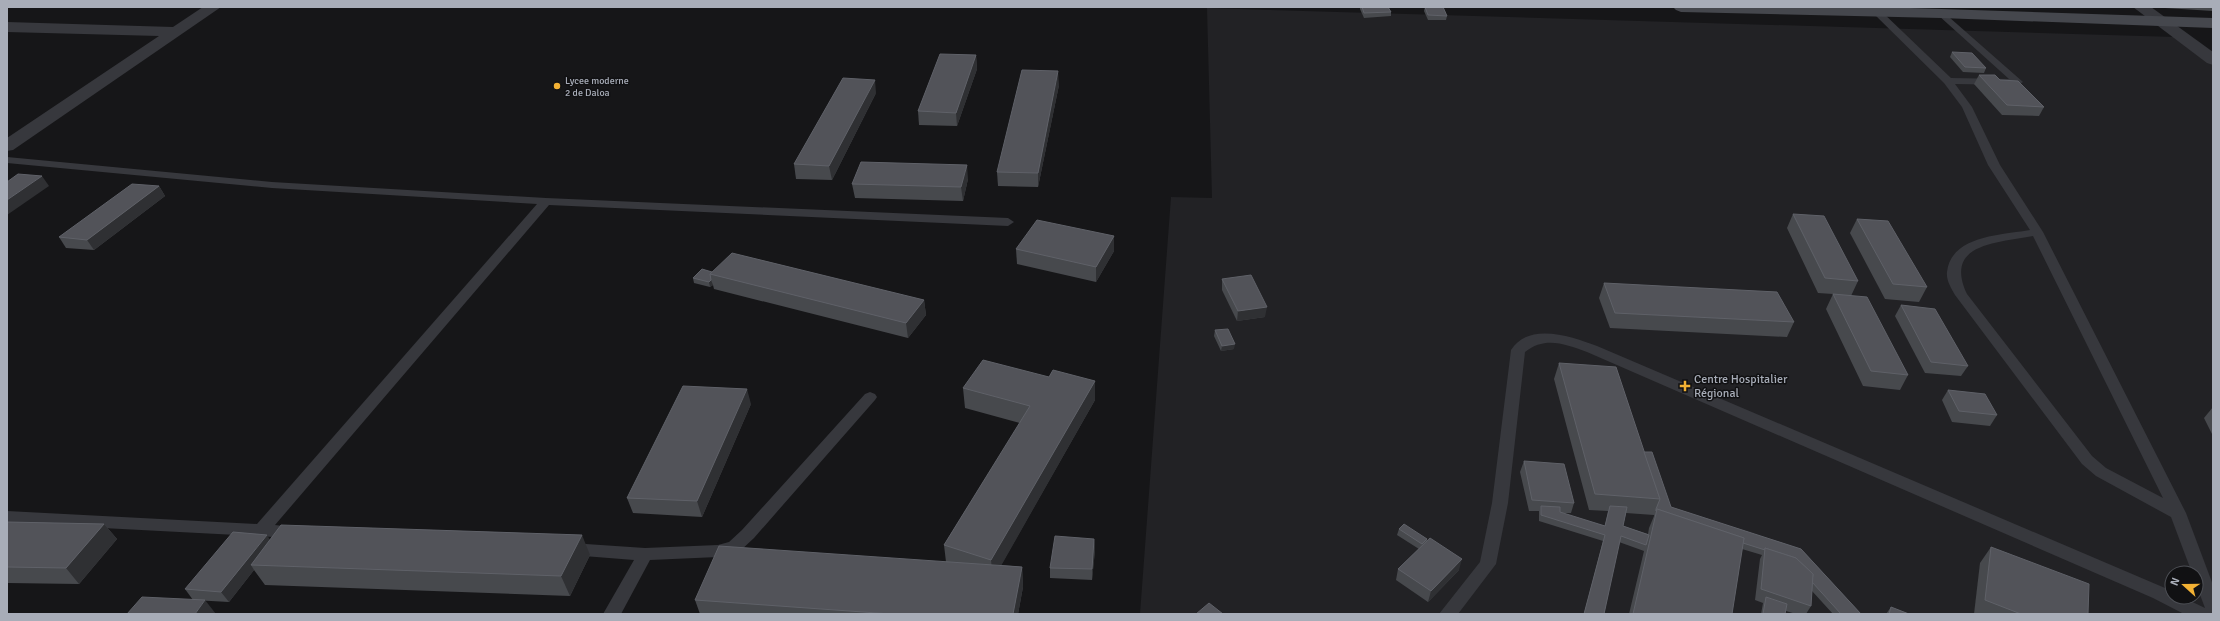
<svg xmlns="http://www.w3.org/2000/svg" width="2220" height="621" font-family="Signika,sans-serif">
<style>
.built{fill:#222225;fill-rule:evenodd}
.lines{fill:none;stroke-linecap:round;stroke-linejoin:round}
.lane{fill:#37383d;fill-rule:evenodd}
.street{fill:#37383d;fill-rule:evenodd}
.secondary{fill:#45474d;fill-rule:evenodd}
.wall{fill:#47494d;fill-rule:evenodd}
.shaded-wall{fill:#2f3033}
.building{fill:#525359;stroke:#5f6168}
.poi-dot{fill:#f2b134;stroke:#111113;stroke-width:1.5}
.labels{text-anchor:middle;stroke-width:3;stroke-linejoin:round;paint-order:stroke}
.far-poi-label{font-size:10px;fill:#a8adb8;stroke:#111113;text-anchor:start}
.poi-label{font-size:12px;fill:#a8adb8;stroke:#111113;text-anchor:start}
</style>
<rect width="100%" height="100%" fill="#161618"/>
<!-- built -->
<path class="built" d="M1207,8L2176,37L2213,65V614H1140L1171,197L1212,198ZM2172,573H2196V597H2172Z"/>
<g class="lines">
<!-- lane -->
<g class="lane">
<path d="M1877,9L1880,10L1951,78L2009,79L1938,15V11L1941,10L2023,82L2018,85L1955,84L1972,107L2000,165L2043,232L2186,513L2213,585V614H2184L2153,598L1587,352C1565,344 1545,336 1525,352L1508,503L1496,564L1458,614H1439L1480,562L1492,503L1511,350C1529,321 1573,337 1597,346L2165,588L2172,592V597H2182L2205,608L2196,584V573H2192L2171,517L2096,476L2082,464L1955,295C1951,288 1946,280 1947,272C1951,235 2003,235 2030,230L1988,165L1962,107L1944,83L1874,14L1872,12ZM2033,236L2163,498L2106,468L2092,456L1967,294C1943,243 1998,243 2033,236Z"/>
<polygon points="7,157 272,182 546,198 1008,218 1014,222 1008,226 549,205 275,525 300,528 302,532 300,536 294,538 7,523 7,511 257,524 537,204 272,188 7,163"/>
<polygon points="870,392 875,394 877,397 875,400 754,538 740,551 718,557 650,560 621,614 603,614 634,560 571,555 565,553 563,549 565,545 571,543 645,548 718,545 729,542 742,530 865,394"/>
</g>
<!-- street -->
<g class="street">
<polygon points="203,7 221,7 13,150 7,151 7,138 159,36 7,32 7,22 173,27"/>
<polygon points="2133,7 2151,7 2213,52 2213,65 2207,63"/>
</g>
<!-- secondary -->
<polygon class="secondary" points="1673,7 1880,7 2213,18 2213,28 1941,18 1681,12 1676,10"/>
</g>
<!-- wall -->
<g class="wall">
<polygon points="1360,7 1388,7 1391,12 1391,16 1364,18 1360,9"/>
<polygon points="1425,7 1443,7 1447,16 1446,20 1428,20 1424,11"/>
<rect x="2085" y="7" width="30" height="1"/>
<polygon points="2163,7 2213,7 2213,11 2165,8"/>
<polygon points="1952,52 1986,68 1984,73 1963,72 1950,57"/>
<polygon points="976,55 977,69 957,126 919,125 918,111"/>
<polygon points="1979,75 2000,80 2044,107 2039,116 2002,115 1974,84"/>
<polygon points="1059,85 1038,187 998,186 997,172"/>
<polygon points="876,93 832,180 796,179 794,164"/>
<polygon points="968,179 963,201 855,198 852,184"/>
<polygon points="159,186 165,196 94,250 66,248 59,237"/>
<polygon points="1793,214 1858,281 1851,296 1908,375 1900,390 1863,386 1826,309 1833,294 1818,293 1787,228"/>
<polygon points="1857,219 1927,287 1919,302 1885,299 1850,233"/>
<polygon points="1114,236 1114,251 1096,282 1017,264 1016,249"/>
<polygon points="712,272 924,300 926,315 908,338 714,289 713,285 710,287 694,283 693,278"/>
<polygon points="1222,279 1265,317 1237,321 1222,290"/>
<polygon points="1604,283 1794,322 1787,337 1610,328 1599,298"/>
<polygon points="1901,305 1968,366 1961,376 1925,373 1895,316"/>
<polygon points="1215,330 1234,349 1221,351 1214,336"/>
<path d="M1559,363L1644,452L1671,507L1801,549L1861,614H1833L1812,591L1811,606L1806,614H1796L1786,611L1785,614H1761L1763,603L1755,600L1760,559L1762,555L1742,549L1732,614H1629L1644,551L1619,542L1604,614H1584L1603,541L1539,521V511H1529L1520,472L1524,461L1574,503L1571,513H1561L1605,526L1608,511L1589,510L1554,379ZM1626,513L1654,515V516L1649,528L1648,534L1623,526Z"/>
<polygon points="1049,377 1095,381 1095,400 1001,565 1022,567 1023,587 1018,614 700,614 695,600 946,562 944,545 1020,423 965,408 963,388"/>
<polygon points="1948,390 1997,415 1990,426 1952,422 1942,400"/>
<polygon points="751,404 702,517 633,513 627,498"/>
<polygon points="2213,407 2213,436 2204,418"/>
<polygon points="7,522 104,524 117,539 79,584 7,583"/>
<polygon points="1399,529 1427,539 1427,541 1459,570 1428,602 1396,580 1398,569 1419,549 1397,535"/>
<polygon points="1094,539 1095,550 1092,580 1050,578 1050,568"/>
<polygon points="270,540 590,555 570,596 265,585 254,570 229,602 193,600 185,589"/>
<polygon points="1991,547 2088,614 1974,614 1980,563"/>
<polygon points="1891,607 1909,614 1886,614"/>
</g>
<!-- shaded-wall -->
<g class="shaded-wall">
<polygon points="976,55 977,69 957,126 956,113"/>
<polygon points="1058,71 1059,85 1038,187 1038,173"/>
<polygon points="875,80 876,93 832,180 829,166"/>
<polygon points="967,165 968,179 963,201 961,187"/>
<polygon points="42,176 49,186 7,215 7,200"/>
<polygon points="159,186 165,196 94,250 87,240"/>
<polygon points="1114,236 1114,251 1096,282 1096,267"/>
<polygon points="711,280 713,285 710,287 709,282"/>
<polygon points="924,300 926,315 908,338 906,323"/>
<polygon points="1267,307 1265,317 1237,321 1238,311"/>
<polygon points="1235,344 1234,349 1221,351 1222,346"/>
<polygon points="1095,381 1095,400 993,580 991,560"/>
<polygon points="747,389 751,404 702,517 697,501"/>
<polygon points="104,524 117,539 79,584 66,568"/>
<polygon points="267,535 274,546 251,565 254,570 229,602 221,592"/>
<polygon points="582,535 590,555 570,596 561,576"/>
<polygon points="1094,539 1095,550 1092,580 1092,569"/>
<polygon points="1462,559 1459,570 1428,602 1431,591"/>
<polygon points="1022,567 1023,587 1018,614 1013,614"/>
<polygon points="205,600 216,614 195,614"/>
</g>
<!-- building -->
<g class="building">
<polygon points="1362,7 1388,7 1391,12 1364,13"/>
<polygon points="1425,7 1443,7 1447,16 1428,15"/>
<polygon points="1952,52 1972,53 1986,68 1965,67"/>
<polygon points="940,54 976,55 956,113 918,111"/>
<polygon points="1022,70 1058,71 1038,173 997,172"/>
<polygon points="1979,75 1995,75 2000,80 2018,81 2044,107 2007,105"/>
<polygon points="843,78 875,80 829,166 794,164"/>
<polygon points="861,162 967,165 961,187 852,184"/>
<polygon points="18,174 42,176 7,200 7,182"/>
<polygon points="132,184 159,186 87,240 59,237"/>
<polygon points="1793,214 1824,216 1858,281 1825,278"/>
<polygon points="1857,219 1888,221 1927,287 1893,284"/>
<polygon points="1037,220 1114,236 1096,267 1016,249"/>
<polygon points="732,253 924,300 906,323 710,274"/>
<polygon points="702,269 712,272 710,274 711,280 709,282 693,278"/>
<polygon points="1251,275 1267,307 1238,311 1222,279"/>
<polygon points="1604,283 1777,292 1794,322 1615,313"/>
<polygon points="1833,294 1867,297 1908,375 1871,371"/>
<polygon points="1901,305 1935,309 1968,366 1931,362"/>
<polygon points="1228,329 1235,344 1222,346 1215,330"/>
<polygon points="983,360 1049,377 1053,370 1095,381 991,560 944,545 1030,406 963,388"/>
<polygon points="1559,363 1616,367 1660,499 1595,494"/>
<polygon points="683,386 747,389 697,501 627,498"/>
<polygon points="1948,390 1985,394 1997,415 1959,411"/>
<polygon points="1644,452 1652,452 1671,507 1801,549 1861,614 1841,614 1812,582 1813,574 1796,558 1765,548 1765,550 1743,543 1744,538 1657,509 1656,511 1656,509 1660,499"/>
<polygon points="1524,461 1564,464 1574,503 1532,500"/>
<polygon points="1541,506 1560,507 1560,512 1605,526 1610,506 1627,507 1623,526 1649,535 1646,545 1621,536 1604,614 1584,614 1605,535 1541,515"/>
<polygon points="1657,509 1744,538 1732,614 1633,614"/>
<polygon points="7,522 104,524 66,568 7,567"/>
<polygon points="1404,524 1427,539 1422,544 1399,529"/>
<polygon points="281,525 582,535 561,576 251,565"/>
<polygon points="233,532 267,535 221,592 185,589"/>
<polygon points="1055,536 1094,539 1092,569 1050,568"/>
<polygon points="1430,538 1462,559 1431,591 1398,569"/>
<polygon points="719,546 1022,567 1013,614 891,614 695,600"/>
<polygon points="1991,547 2089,584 2088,614 2021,614 1985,600"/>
<polygon points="1765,548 1796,558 1813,574 1811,606 1761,589"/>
<polygon points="142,597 205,600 195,614 127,614"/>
<polygon points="1766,597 1787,604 1785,614 1763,614"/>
<polygon points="1209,603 1223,614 1196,614"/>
<polygon points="1891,607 1909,614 1889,614"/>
</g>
<!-- markers -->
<g class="poi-dot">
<circle cx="557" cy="86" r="4"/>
<path d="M1683 380h4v4h4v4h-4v4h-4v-4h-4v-4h4z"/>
</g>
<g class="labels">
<!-- far-poi labels -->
<g class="far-poi-label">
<text x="565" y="84">Lycee moderne<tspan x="565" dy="12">2 de Daloa</tspan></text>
</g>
<!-- poi labels -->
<g class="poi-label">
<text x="1694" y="383">Centre Hospitalier<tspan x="1694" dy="14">Régional</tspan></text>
</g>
</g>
<!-- border -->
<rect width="2220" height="621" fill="none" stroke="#a8adb8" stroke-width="16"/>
<!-- north arrow -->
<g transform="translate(2184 585) rotate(291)"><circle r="19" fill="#111113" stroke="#4d4f55"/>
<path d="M0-3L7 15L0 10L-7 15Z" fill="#f2b134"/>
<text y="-6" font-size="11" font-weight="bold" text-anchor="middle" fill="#a8adb8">N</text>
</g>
</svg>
